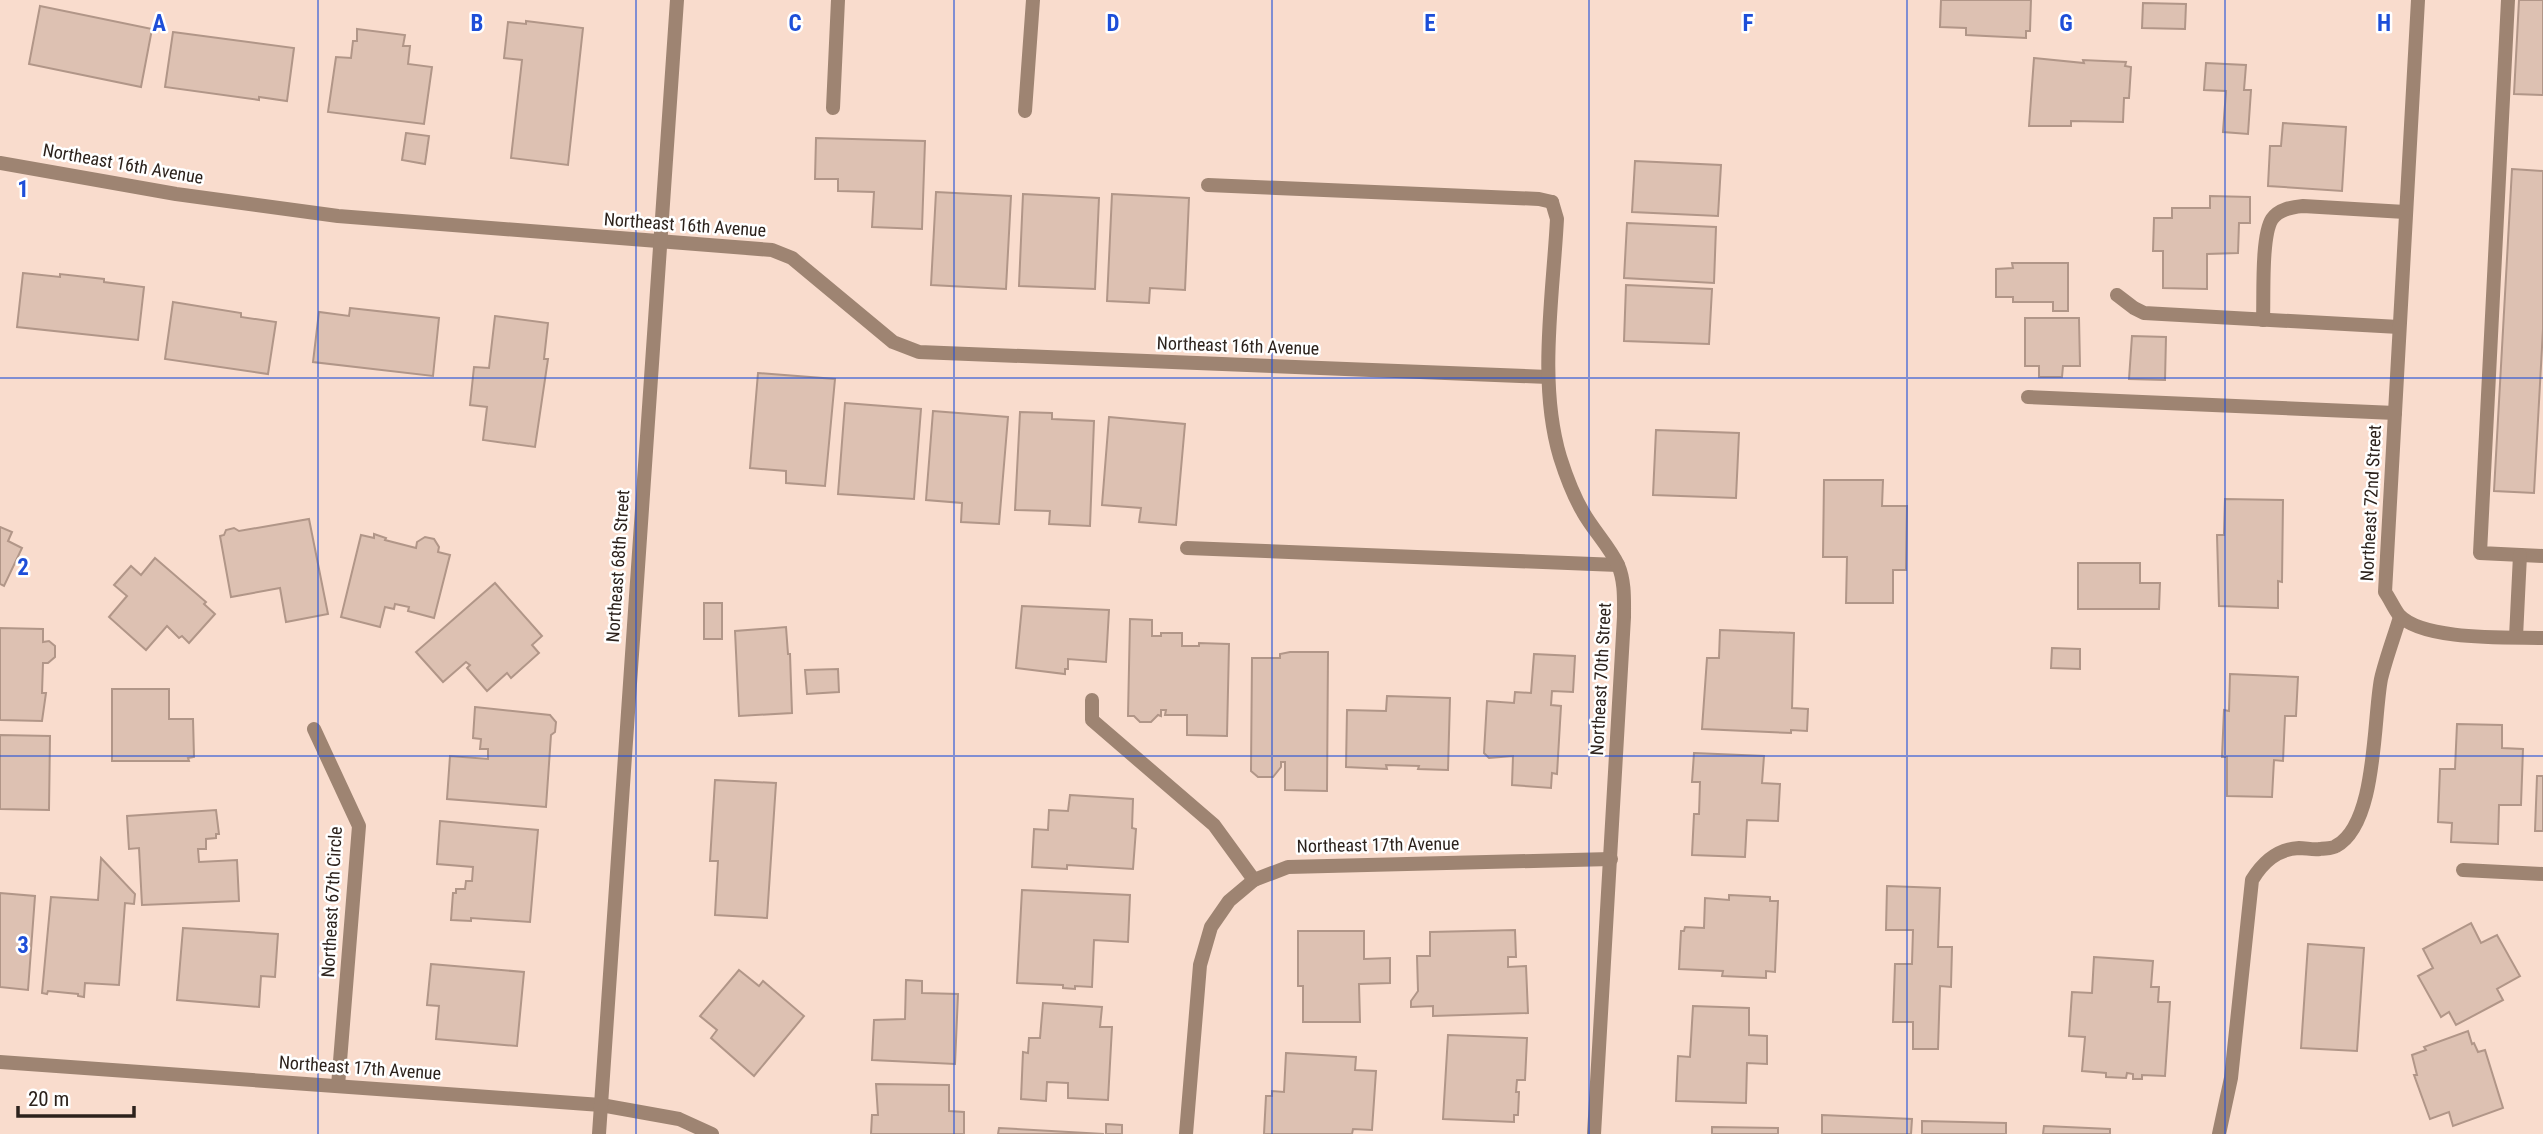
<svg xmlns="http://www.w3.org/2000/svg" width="2543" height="1134" font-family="'Roboto Condensed',sans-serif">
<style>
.building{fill:#ddc1b2;stroke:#b19688;stroke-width:2}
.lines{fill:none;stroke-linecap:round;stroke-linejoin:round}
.service{stroke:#9e8472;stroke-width:14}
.minor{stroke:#9e8472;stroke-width:14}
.tertiary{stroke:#9e8472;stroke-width:14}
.grid{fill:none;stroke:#1d4ed8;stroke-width:2;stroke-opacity:0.55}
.labels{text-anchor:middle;stroke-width:5;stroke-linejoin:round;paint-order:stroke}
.street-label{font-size:18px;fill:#2c221c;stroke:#fff}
.grid-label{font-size:23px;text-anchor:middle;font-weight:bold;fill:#1d4ed8;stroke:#fff;stroke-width:5;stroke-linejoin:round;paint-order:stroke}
</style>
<rect width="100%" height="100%" fill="#f9dccd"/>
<!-- building -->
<g class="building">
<polygon points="1941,0 2031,0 2030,31 2026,31 2026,38 1966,35 1966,28 1940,27"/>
<polygon points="2519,0 2543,0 2543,95 2514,94"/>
<polygon points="2143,3 2186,4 2185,29 2142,28"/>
<polygon points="40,6 152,29 141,87 29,64"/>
<polygon points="526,21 583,28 568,165 511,158 522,60 504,58 508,22 526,24"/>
<polygon points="357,29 405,35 403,46 410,46 408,64 432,67 424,124 328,112 336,57 351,58 353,41 357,41"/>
<polygon points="173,32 294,48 287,101 259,97 259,100 165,87"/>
<polygon points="2034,58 2084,63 2083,60 2126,62 2125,66 2131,67 2129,98 2124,98 2123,122 2071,121 2071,126 2029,126"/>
<polygon points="2206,63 2246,65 2244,90 2251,90 2248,134 2223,132 2226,91 2204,90"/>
<polygon points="2283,123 2346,127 2342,191 2268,186 2270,146 2281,146"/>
<polygon points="406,133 429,136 425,164 402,160"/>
<polygon points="816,138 925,141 922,229 872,227 874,192 838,191 838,179 815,179"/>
<polygon points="1635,161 1721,165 1718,216 1632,212"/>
<polygon points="2512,169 2543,171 2543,329 2534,493 2494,491"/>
<polygon points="936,192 1011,196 1006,289 931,285"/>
<polygon points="1023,194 1099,198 1095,289 1019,286"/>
<polygon points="1112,194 1189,198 1185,290 1150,288 1149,303 1107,301"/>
<polygon points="2210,196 2250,197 2250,223 2239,223 2238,253 2207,254 2207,289 2163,288 2163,251 2153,251 2154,218 2172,218 2172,208 2210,208"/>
<polygon points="1627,223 1716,227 1714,283 1624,278"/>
<polygon points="2012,263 2068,263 2068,311 2053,311 2053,302 2013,302 2013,297 1996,297 1996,269 2013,268"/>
<polygon points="23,273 60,277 60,274 104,279 104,282 144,287 138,340 17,327"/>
<polygon points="1626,285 1712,289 1709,344 1624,341"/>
<polygon points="173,302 241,313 241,317 276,322 268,374 165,359"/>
<polygon points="350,308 439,318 433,376 313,362 319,312 349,316"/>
<polygon points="495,316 548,323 544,359 548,359 535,447 483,440 487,407 470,405 474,367 489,368"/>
<polygon points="2025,318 2079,318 2080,366 2063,366 2062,377 2039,377 2039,366 2025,366"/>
<polygon points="2132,336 2166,337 2165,380 2129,379"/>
<polygon points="758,373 835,379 825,486 786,483 786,471 750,468"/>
<polygon points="845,403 921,409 914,499 838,494"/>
<polygon points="933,411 1008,417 999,524 961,522 962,503 926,500"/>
<polygon points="1020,412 1052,413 1052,419 1094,421 1090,526 1049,524 1050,511 1015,510"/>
<polygon points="1109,417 1185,424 1176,525 1139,522 1141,508 1102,505"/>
<polygon points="1656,430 1739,433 1736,498 1653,495"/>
<polygon points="1824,480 1883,480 1882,506 1907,506 1906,570 1893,570 1893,603 1846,603 1847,557 1823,557"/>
<polygon points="2225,499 2283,500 2282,582 2278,581 2278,608 2219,606 2217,535 2224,535"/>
<polygon points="309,519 328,614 286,622 280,588 231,597 220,536 224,535 226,530 234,528 239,531"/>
<polygon points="0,527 12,532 8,541 22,548 4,586 0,584"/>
<polygon points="374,534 386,538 385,540 416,548 417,542 425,537 434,539 439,547 438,552 450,555 434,618 408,611 409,607 395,604 394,609 385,607 380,627 341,617 361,535 374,538"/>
<polygon points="155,558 206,602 204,604 215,614 189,643 182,636 179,638 167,626 146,650 109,617 127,596 114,585 131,566 141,575"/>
<polygon points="2078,563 2140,563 2140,583 2160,583 2159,609 2078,609"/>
<polygon points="495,583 542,636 532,645 539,653 511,678 507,673 487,691 467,668 470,665 466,662 443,682 416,652"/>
<rect x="704" y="603" width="18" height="36"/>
<polygon points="1022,606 1109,610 1106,662 1068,659 1068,669 1065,669 1065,674 1016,668"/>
<polygon points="1130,619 1152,620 1152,636 1161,636 1161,633 1182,633 1182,646 1199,646 1199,643 1229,644 1227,736 1187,735 1187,715 1165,715 1166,710 1161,710 1161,716 1158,715 1151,722 1140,722 1134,716 1128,716"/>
<polygon points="786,627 788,654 790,654 792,713 739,716 735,631"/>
<polygon points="0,628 43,629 43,642 49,641 55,646 55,657 48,663 43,663 42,693 46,693 42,721 0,720"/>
<polygon points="1720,630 1794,633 1792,708 1808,709 1807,731 1791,730 1791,733 1702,729 1707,658 1719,658"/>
<polygon points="2052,648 2080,649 2080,669 2051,668"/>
<polygon points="1290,652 1328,652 1327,791 1285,790 1285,762 1281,762 1281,767 1273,777 1258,777 1251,771 1252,658 1280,658 1280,654"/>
<polygon points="1534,654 1575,656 1573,692 1552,691 1551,705 1561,706 1557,774 1552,773 1551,788 1512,785 1513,756 1489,758 1484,753 1487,701 1514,703 1515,692 1531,693"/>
<polygon points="838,669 839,692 807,694 805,670"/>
<polygon points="2230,674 2298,677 2296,716 2285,716 2283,761 2274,760 2272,797 2227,796 2227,757 2222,757 2224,710 2229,711"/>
<polygon points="112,689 169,689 169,719 193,719 194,757 188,758 189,761 112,761"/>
<polygon points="1387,696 1450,698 1448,770 1418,769 1419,766 1386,765 1387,769 1346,767 1347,710 1386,711"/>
<polygon points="475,707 550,715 556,722 555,732 551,735 546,807 447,799 450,756 488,759 488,749 480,749 481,739 473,738"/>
<polygon points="2457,724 2502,725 2502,748 2523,749 2521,805 2499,805 2498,844 2451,842 2452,823 2438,822 2440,769 2455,769"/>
<polygon points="0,735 50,736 49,810 0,809"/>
<polygon points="1694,753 1764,756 1762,783 1780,784 1778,821 1747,820 1745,857 1692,855 1694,814 1699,814 1700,782 1692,782"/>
<polygon points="2537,776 2543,776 2543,831 2535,831"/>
<polygon points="715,780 776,783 767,918 715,915 718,861 710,861"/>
<polygon points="1070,795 1133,799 1132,828 1136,829 1133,869 1067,865 1067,869 1032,867 1034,829 1048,830 1049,810 1068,811"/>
<polygon points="216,810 219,834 216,834 216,838 206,839 206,849 198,849 199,862 237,860 239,901 142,905 139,848 129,849 127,816"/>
<polygon points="440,821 538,830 530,922 471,918 471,921 451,920 453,893 456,893 456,889 465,889 466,881 472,881 473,867 437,864"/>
<polygon points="101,858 135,894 134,904 125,903 119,985 85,983 84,997 78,996 78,994 48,991 47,994 42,993 51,897 98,900"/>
<polygon points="1887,886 1940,888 1938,947 1952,947 1951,987 1940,986 1938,1049 1913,1049 1913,1022 1893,1022 1895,964 1912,964 1913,930 1886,930"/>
<polygon points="1022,890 1130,895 1128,942 1094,940 1092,987 1075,986 1075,989 1063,988 1063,985 1017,983"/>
<polygon points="0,893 35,896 28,990 0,987"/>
<polygon points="1729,895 1770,897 1770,901 1778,901 1775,972 1766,971 1766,978 1722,976 1723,971 1679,969 1681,931 1684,931 1685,927 1704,928 1705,898 1729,900"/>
<polygon points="2471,923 2481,943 2497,935 2520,976 2497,989 2503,1000 2456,1025 2449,1012 2441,1017 2418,976 2433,968 2423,949"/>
<polygon points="183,928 278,934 275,977 261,976 259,1007 177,1000"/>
<polygon points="1515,930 1516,957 1508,957 1508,967 1526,966 1528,1013 1433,1016 1433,1006 1411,1007 1411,1001 1418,991 1417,956 1430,956 1430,932"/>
<polygon points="1298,931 1364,931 1364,959 1390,958 1390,983 1359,984 1360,1022 1303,1022 1303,986 1298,986"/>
<polygon points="2308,944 2364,948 2357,1051 2301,1048"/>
<polygon points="2094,957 2153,961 2151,987 2159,987 2158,1002 2170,1002 2165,1076 2142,1075 2142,1079 2133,1079 2133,1074 2127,1073 2126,1078 2106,1077 2106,1073 2082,1071 2085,1037 2069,1036 2072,992 2092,993"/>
<polygon points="431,964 524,972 517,1046 436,1039 439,1006 427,1005"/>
<polygon points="739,970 759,986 763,981 804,1016 754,1076 711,1038 717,1030 700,1016"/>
<polygon points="906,980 922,981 922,993 958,994 955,1064 872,1060 874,1020 905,1019"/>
<polygon points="1043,1003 1102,1007 1100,1027 1112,1027 1108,1100 1068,1098 1068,1083 1047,1082 1046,1101 1021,1099 1023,1052 1028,1053 1029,1038 1040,1038"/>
<polygon points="1693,1006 1749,1008 1749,1035 1767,1036 1767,1064 1747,1063 1746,1103 1676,1101 1678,1056 1690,1057"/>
<polygon points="2468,1031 2472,1044 2474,1043 2478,1052 2485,1050 2503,1108 2453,1126 2449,1112 2430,1119 2414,1075 2417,1075 2412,1055 2426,1050 2424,1047"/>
<polygon points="1448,1035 1527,1038 1525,1080 1517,1080 1516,1092 1519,1092 1518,1115 1514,1115 1514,1122 1443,1119"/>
<polygon points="1286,1053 1356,1057 1355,1070 1376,1071 1372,1130 1353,1129 1352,1134 1264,1134 1266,1096 1272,1096 1272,1091 1284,1092"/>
<polygon points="876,1084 949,1085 949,1111 964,1112 964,1134 871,1134 872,1115 878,1115"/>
<polygon points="1822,1115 1912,1119 1911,1134 1822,1134"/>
<polygon points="1922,1121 2006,1123 2006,1134 1922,1134"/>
<polygon points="1106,1124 1122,1125 1122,1134 1106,1134"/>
<polygon points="2044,1126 2110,1129 2110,1134 2043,1134"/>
<polygon points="1712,1127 1778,1128 1778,1134 1712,1134"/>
<polygon points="999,1128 1104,1134 998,1134"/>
</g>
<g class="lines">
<!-- service -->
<g class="service">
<polyline points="2508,0 2480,553 2543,556"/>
<polyline points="833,108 838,0"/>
<polyline points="1025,111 1033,0"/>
<polyline points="1208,185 1539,199 1552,202"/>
<polyline points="2117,295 2134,308 2144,313 2399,327"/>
<path d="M2263,320C2264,297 2261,236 2272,219C2279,209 2292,207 2303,206L2405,212"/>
<polyline points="2028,397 2395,413"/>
<polyline points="1187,548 1618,565"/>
<polyline points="2516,637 2520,555"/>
<polyline points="1092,700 1092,720 1214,825 1254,880"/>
</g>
<!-- minor -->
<g class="minor">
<polyline points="0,163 176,194 338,216 772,250 792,258 893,342 919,352 1548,377"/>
<path d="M1552,202L1557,219C1553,296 1538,383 1560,457C1566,476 1573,495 1583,512C1593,530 1609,546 1618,565C1625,581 1624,600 1624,617L1594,1134"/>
<polyline points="314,729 359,826 338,1086"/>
<polyline points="2463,870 2543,874"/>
<polyline points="601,1105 679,1119 712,1134"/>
<polyline points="1186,1134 1200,965 1211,927 1229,901 1254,880 1288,867 1611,859"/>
<path d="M2219,1134L2231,1078L2252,880C2263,862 2277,849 2299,848C2306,848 2313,850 2320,849C2325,848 2332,849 2336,846C2377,824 2373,721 2381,679C2386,658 2394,637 2400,617"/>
</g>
<!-- tertiary -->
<g class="tertiary">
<path d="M2418,0L2385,592C2390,599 2394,609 2399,615C2423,641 2509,637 2543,638"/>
<polyline points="0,1062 601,1105"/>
<polyline points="599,1134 677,0"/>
</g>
</g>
<!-- grid -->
<path class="grid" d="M318,0V1134M636,0V1134M954,0V1134M1272,0V1134M1589,0V1134M1907,0V1134M2225,0V1134M0,378H2543M0,756H2543"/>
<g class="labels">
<!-- street labels -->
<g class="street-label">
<text transform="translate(123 164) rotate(10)" y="6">Northeast 16th Avenue</text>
<text transform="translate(685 225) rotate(4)" y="6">Northeast 16th Avenue</text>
<text transform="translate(1238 346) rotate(2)" y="6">Northeast 16th Avenue</text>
<text transform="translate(2371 503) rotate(-87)" y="6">Northeast 72nd Street</text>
<text transform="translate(618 566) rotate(-86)" y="6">Northeast 68th Street</text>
<text transform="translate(1601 679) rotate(-87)" y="6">Northeast 70th Street</text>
<text transform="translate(1378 845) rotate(-1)" y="6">Northeast 17th Avenue</text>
<text transform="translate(332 902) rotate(-87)" y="6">Northeast 67th Circle</text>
<text transform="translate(360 1068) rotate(4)" y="6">Northeast 17th Avenue</text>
</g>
</g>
<g class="grid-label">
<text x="159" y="31">A</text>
<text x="477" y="31">B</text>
<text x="795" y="31">C</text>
<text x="1113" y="31">D</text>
<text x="1430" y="31">E</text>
<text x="1748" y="31">F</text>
<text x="2066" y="31">G</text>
<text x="2384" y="31">H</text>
<text x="23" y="197">1</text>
<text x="23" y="575">2</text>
<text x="23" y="953">3</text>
</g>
<!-- scale -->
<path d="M18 1106v10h116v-10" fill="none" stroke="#2c221c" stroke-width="3.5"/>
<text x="28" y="1106" font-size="21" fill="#2c221c" stroke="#ffffff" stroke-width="5" paint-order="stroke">20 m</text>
</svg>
